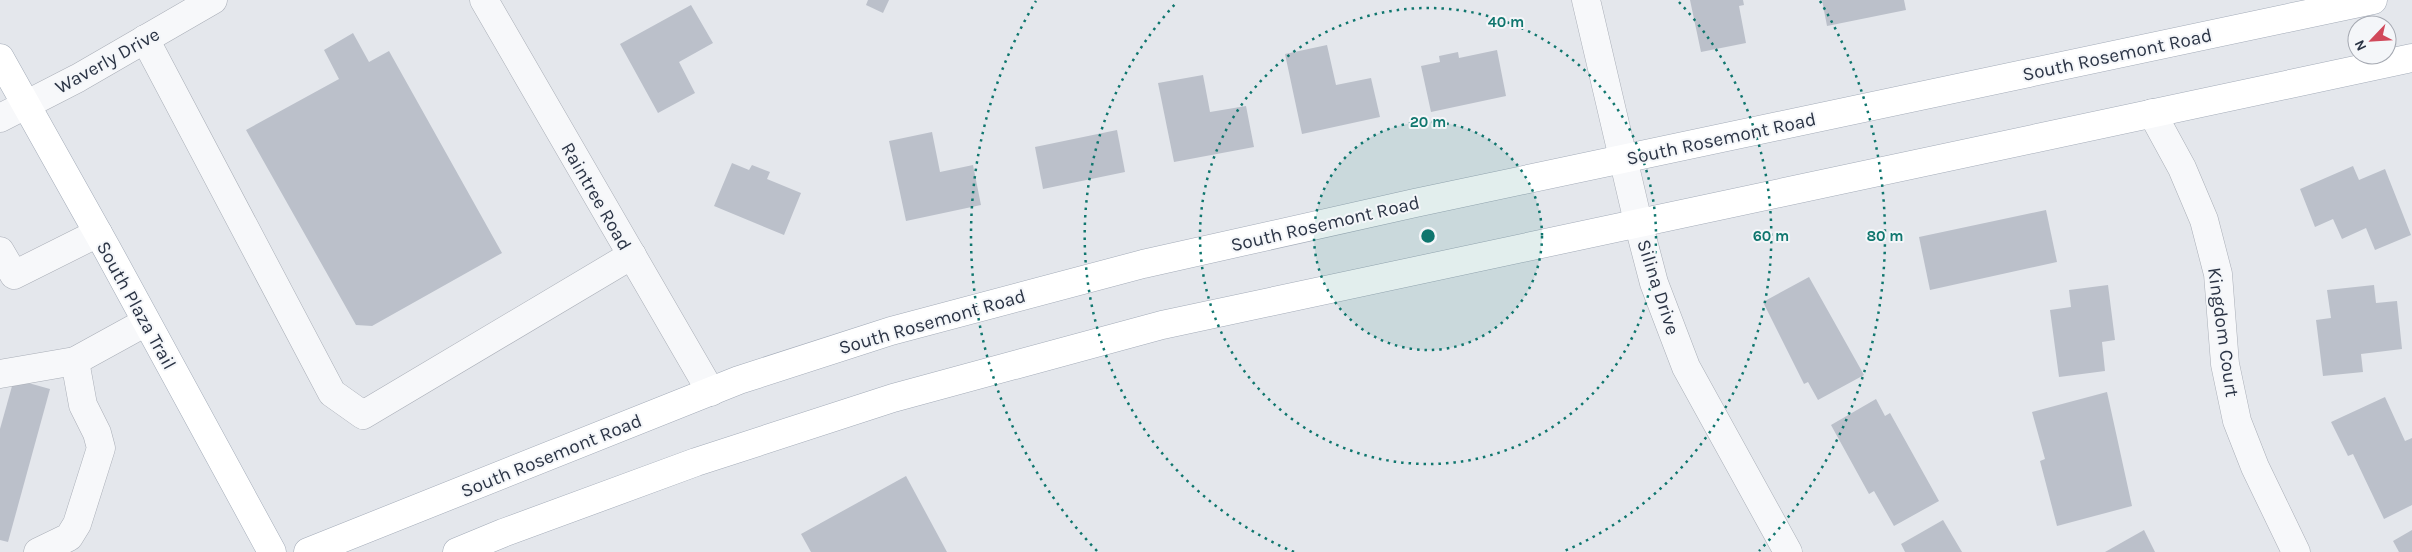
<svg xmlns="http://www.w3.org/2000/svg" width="2412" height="552" font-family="Karla,sans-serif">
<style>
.building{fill:#bbc0ca}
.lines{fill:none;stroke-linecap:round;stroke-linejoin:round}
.minor-casing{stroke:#a9aeb7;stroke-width:29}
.major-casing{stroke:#a3abb8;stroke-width:29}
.minor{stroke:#f7f8fa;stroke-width:28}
.major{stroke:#fff;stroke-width:28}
.ring{fill:none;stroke:#0f766e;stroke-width:2.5;stroke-dasharray:2.5 5}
.labels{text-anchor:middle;stroke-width:4;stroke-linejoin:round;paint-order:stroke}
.street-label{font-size:19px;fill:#2b3445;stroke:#f4f6f9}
.centre{fill:#0f766e;stroke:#f4f6f9;stroke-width:2.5}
.ring-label{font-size:15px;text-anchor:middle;font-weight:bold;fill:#0f766e;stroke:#f4f6f9;stroke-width:4;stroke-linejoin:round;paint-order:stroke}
</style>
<rect width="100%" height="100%" fill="#e4e7ec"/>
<!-- building -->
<g class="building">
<polygon points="868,0 889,0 883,13 866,5"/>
<polygon points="1690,0 1743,0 1744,5 1739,6 1746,43 1701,52"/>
<polygon points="1822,0 1904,0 1906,10 1827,26"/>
<polygon points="691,5 713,43 679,62 695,93 658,113 620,44"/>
<polygon points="353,33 369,62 389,51 502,253 372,326 356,325 246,130 339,79 324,50"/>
<polygon points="1327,45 1336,85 1371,78 1380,117 1302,134 1285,54"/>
<polygon points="1497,50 1506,96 1431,112 1421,66 1440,62 1439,56 1458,52 1459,58"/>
<polygon points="1203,75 1210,112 1246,106 1254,147 1174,162 1158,83"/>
<polygon points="1117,130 1125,172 1043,189 1035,147"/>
<polygon points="932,132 940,172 973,165 981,205 906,221 889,141"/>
<polygon points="732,163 749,170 752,165 770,172 767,179 801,193 784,235 714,206"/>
<polygon points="2353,166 2359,180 2385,169 2411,235 2375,250 2366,228 2342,239 2333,219 2315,227 2300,189"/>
<polygon points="2046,210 2057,262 1930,290 1919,237"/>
<polygon points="1809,277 1864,375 1818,400 1808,382 1804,384 1763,302"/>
<polygon points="2108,285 2115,340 2102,342 2105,371 2059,377 2050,310 2071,307 2069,290"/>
<polygon points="2374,285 2376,303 2397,301 2402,349 2361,354 2363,372 2323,376 2316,320 2331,318 2327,290"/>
<polygon points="14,379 50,389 8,542 0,540 0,429"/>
<polygon points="2107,392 2132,506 2057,526 2040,461 2045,459 2032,412"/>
<polygon points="2385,397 2405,441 2412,438 2412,505 2384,519 2353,454 2348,456 2331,422"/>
<polygon points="1876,399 1885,416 1890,413 1939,501 1894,526 1874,491 1869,494 1831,425"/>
<polygon points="906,476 947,552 811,552 801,534"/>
<polygon points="1943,520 1962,552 1905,552 1901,544"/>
<polygon points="2144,530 2155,552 2105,552"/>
<polygon points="2412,530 2412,552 2399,552 2393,541"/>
</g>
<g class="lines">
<!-- minor casing -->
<g class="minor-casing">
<g id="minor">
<polyline points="484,0 711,392"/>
<polyline points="1586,0 1638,222 1654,283 1686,367 1788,552"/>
<polyline points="145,39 332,393 363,415 632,255"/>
<polyline points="2152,113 2182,168 2204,220 2218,274 2225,364 2237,421 2255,467 2296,552"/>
<polyline points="0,118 78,78 213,0"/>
<polyline points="0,251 14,275 98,233"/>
<polyline points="0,374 75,361 146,322"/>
<polyline points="38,552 69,537 77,524 101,448 97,433 83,405 75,361"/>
</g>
</g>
<!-- major casing -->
<g class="major-casing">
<g id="major">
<polyline points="0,58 107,249 272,552"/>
<polyline points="308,552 739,380 891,331 1143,264 1415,203 2373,0"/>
<polyline points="457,552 503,533 696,462 893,398 1162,325 2412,58"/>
</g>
</g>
<!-- minor -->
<use href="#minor" class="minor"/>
<!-- major -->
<use href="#major" class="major"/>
</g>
<!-- distance rings -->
<circle cx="1428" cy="236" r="114" fill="#0f766e" fill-opacity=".12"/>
<g class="ring">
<circle cx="1428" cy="236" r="114"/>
<circle cx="1428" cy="236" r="228"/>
<path d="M1294 552A343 343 0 0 1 1177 2M1679 2A343 343 0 0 1 1562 552"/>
<path d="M1097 551A457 457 0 0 1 1036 1M1820 1A457 457 0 0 1 1759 551"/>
</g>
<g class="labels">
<!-- street labels -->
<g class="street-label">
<text transform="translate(2117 54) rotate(-12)" y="7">South Rosemont Road</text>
<text transform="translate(107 60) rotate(-29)" y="7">Waverly Drive</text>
<text transform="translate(1721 138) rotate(-12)" y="7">South Rosemont Road</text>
<text transform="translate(597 196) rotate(60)" y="7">Raintree Road</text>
<text transform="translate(1325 223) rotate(-13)" y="7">South Rosemont Road</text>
<text transform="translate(1659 287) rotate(72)" y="7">Silina Drive</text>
<text transform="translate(137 305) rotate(61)" y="7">South Plaza Trail</text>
<text transform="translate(932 321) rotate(-16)" y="7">South Rosemont Road</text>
<text transform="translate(2224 332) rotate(82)" y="7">Kingdom Court</text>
<text transform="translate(551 455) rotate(-22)" y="7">South Rosemont Road</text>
</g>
</g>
<circle cx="1428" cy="236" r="8" class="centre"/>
<g class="ring-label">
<text x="1506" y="27">40 m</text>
<text x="1428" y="127">20 m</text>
<text x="1771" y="241">60 m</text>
<text x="1885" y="241">80 m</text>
</g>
<!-- north arrow -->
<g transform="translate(2372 40) rotate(245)"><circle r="24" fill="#f4f6f9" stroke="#a4a8b1"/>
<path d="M0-4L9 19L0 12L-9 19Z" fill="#d1495b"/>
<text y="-8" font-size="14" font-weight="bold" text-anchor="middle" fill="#2b3445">N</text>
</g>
</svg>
